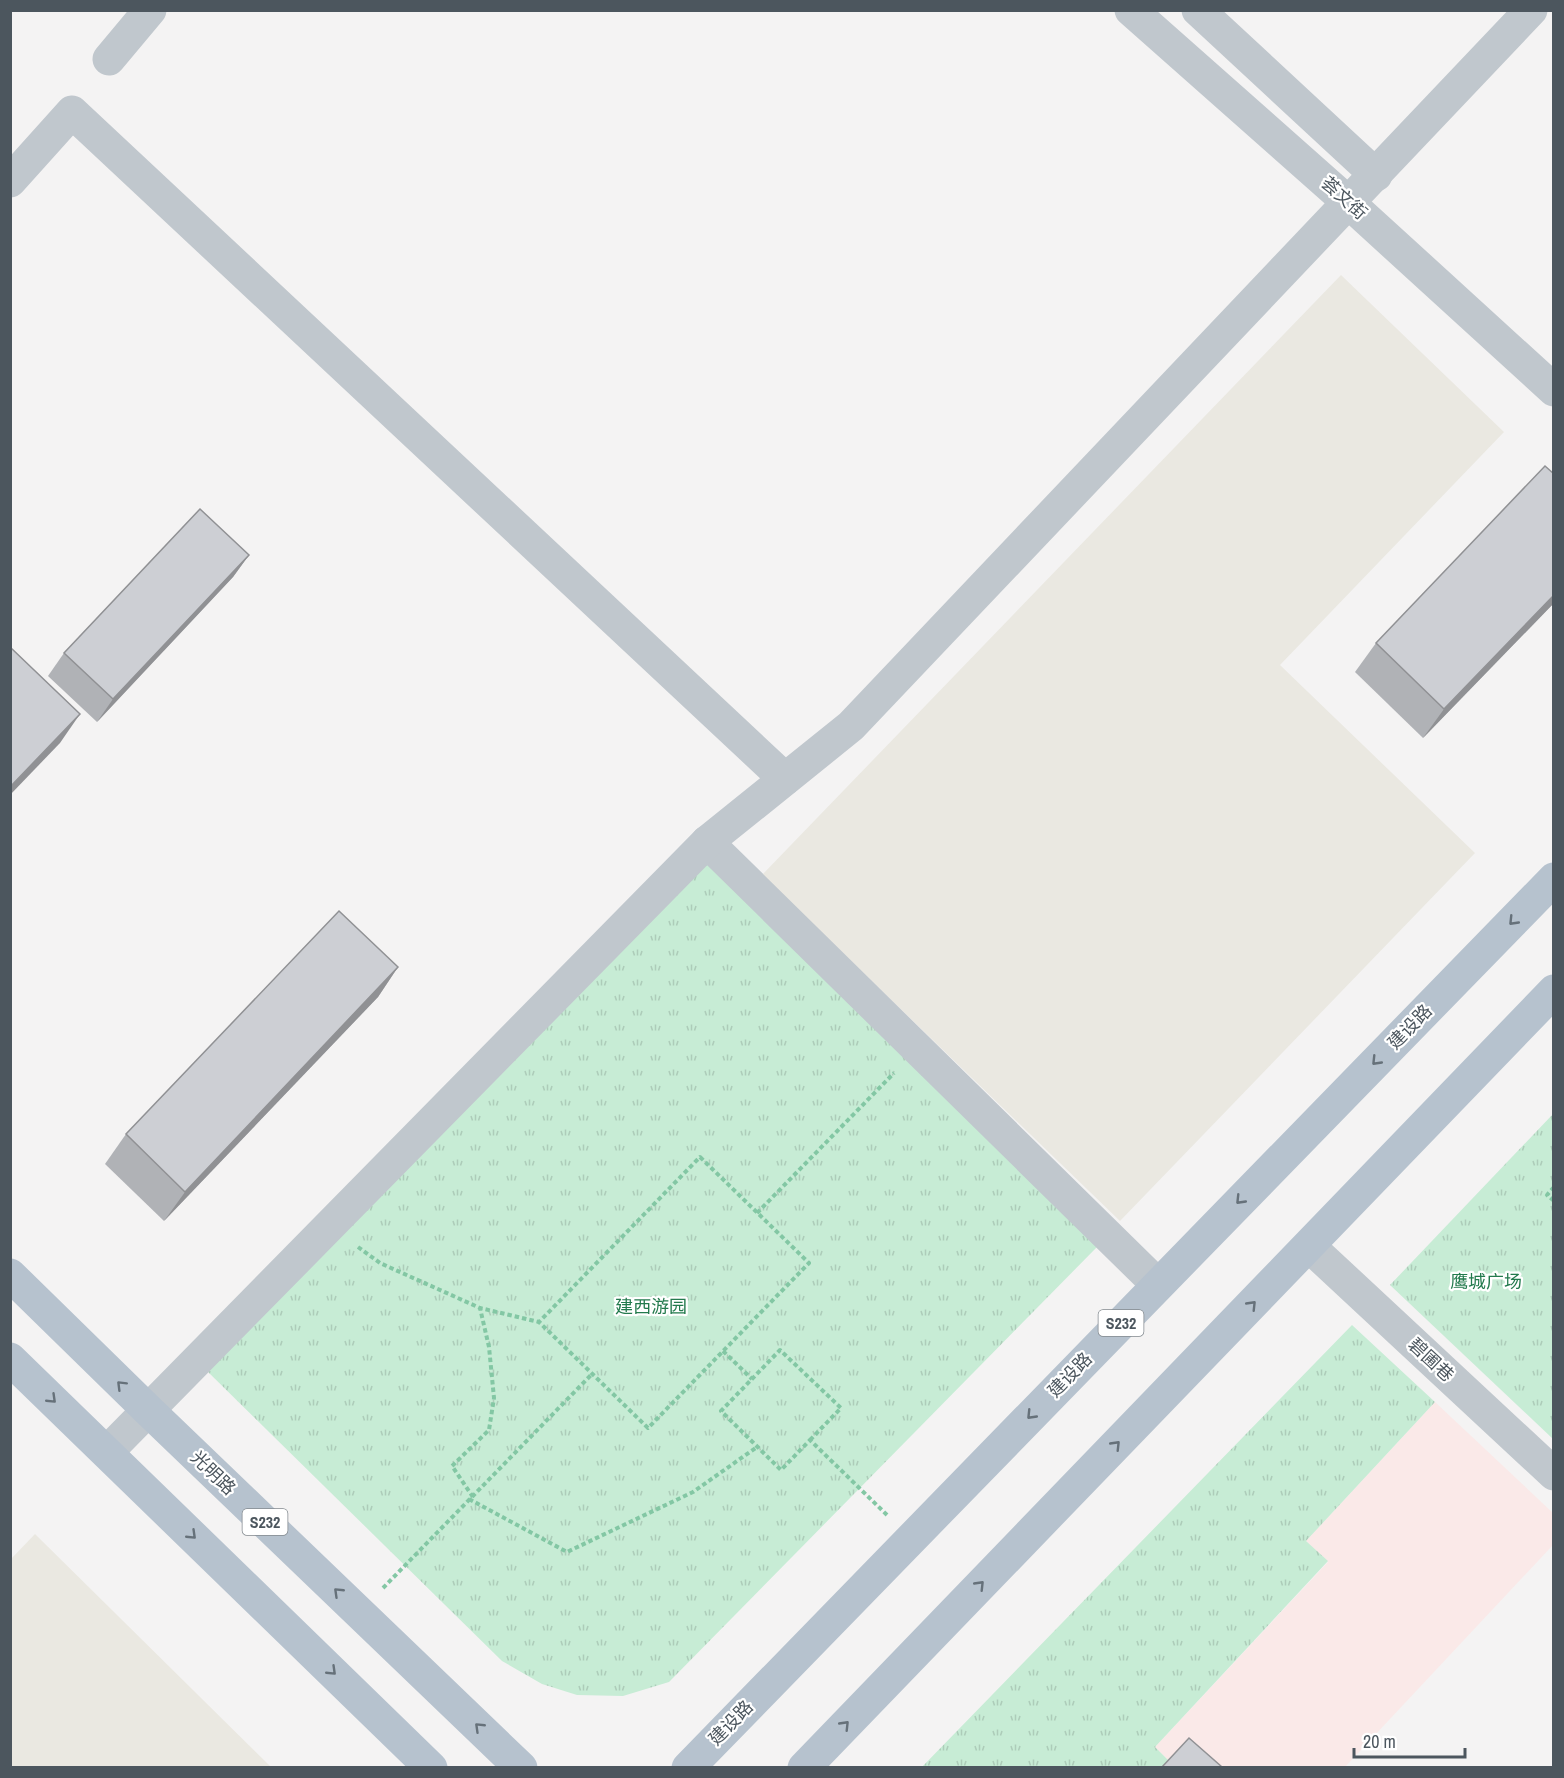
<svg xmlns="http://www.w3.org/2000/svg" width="1564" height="1778" font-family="'Archivo Narrow','Noto Sans SC',sans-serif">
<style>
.commercial{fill:#eae8e1}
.medical{fill:#fae9e8}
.park{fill:url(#park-tufts)}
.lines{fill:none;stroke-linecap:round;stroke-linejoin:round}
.path{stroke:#83c7a4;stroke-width:4;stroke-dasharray:4.5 3;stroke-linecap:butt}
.minor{stroke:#c0c7cd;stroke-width:33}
.major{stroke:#b6c2ce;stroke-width:33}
.wall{fill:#b0b2b6}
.shaded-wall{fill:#909194}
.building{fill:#cdcfd4;stroke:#909194;stroke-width:1.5}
.oneway{stroke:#66717a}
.labels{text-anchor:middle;stroke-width:4.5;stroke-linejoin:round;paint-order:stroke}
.shield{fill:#fff;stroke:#82898e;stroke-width:1.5}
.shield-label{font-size:16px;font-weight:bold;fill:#4c565e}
.street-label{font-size:18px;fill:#4c565e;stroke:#fff}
.park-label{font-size:18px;fill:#237a4d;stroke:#fff}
</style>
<defs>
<pattern id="park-tufts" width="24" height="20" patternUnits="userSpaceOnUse" patternTransform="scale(1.5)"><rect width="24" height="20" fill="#c7ecd5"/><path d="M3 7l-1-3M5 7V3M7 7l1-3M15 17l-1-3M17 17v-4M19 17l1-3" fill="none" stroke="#adccb9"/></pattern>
</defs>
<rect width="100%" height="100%" fill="#f4f3f3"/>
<!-- commercial -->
<g class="commercial">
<polygon points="1341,275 1504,432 1280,665 1475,853 1120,1221 762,875"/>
<polygon points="35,1534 271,1767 11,1767 11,1559"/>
</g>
<!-- medical -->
<polygon class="medical" points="1435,1402 1553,1513 1553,1545 1345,1767 1175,1767 1155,1747 1328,1562 1306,1541"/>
<!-- park -->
<g class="park">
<polygon points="704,860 1097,1247 669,1682 623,1696 577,1695 542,1684 502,1661 204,1368"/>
<polygon points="1553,1114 1553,1439 1390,1285"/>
<polygon points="1352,1325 1435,1402 1306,1541 1328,1561 1155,1747 1175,1767 921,1768"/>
</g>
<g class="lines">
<!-- path -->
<g class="path">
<polygon points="700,1157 809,1263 648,1428 539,1322"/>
<polyline points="1554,1187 1547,1195 1554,1201"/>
<polyline points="757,1213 894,1073"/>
<polyline points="358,1247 380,1263 480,1308 539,1322"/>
<polyline points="723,1351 752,1379"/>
<polyline points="810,1440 841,1408 780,1350 721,1411 781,1470 810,1440 887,1515"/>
<polyline points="473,1497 452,1466 489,1430 494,1398 489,1347 480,1308"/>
<polyline points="469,1499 567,1552 693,1492 757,1447"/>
<polyline points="383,1588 592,1374"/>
</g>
<!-- minor -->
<g class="minor">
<polyline points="1131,10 1349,203 1554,390"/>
<polyline points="1198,10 1376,175"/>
<polyline points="109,59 150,10"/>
<polyline points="10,181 72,112 785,779"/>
<polyline points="707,842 1158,1285"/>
<polyline points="1309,1246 1554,1474"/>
<polyline points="107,1452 707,842 851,726 1531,10"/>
</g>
<!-- major -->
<g class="major">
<polyline points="10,1275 148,1410 521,1768"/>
<polyline points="10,1359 431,1768"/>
<polyline points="688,1768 1554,879"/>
<polyline points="804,1768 1554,991"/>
</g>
</g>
<!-- wall -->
<g class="wall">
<polygon points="1554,474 1554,603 1423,738 1355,672 1376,643"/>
<polygon points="249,555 233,577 97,722 48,676 64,653"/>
<polygon points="398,967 378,997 164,1221 105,1164 126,1134"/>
</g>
<!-- shaded-wall -->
<g class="shaded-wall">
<polygon points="249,555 233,577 97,722 113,699"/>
<polygon points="1554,595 1554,603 1423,738 1444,709"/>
<polygon points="80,714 60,743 10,795 10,787"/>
<polygon points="398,967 378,997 164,1221 185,1192"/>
</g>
<!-- building -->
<g class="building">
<polygon points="1545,466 1554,474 1554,595 1444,709 1376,643"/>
<polygon points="200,509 249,555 113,699 64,653"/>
<polygon points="10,647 80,714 10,787"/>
<polygon points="339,911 398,967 185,1192 126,1134"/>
<polygon points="1189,1738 1222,1767 1162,1767"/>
</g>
<!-- one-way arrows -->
<defs><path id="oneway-chevron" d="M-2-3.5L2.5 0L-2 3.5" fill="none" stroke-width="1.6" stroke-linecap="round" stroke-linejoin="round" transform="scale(1.5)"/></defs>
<g class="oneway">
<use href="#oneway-chevron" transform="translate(1513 921) rotate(134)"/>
<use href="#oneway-chevron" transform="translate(1376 1061) rotate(134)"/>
<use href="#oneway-chevron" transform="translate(1240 1200) rotate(134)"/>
<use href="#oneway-chevron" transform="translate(1252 1305) rotate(-46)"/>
<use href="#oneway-chevron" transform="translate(121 1385) rotate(-135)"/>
<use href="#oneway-chevron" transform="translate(52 1399) rotate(44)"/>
<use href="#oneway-chevron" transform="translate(1031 1415) rotate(134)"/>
<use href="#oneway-chevron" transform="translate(1116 1445) rotate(-46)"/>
<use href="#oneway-chevron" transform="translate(192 1535) rotate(44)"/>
<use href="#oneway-chevron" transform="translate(980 1585) rotate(-46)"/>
<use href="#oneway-chevron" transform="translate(338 1592) rotate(-136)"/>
<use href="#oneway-chevron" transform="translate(332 1671) rotate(44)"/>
<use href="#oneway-chevron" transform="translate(845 1725) rotate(-46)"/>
<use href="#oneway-chevron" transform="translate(479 1727) rotate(-136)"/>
</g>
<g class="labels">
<!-- shield labels -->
<g class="shield">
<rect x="1098.5" y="1310" width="45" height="26" rx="4.5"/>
<rect x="242.5" y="1509" width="45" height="26" rx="4.5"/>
</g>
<g class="shield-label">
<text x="1121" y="1329">S232</text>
<text x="265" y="1528">S232</text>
</g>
<!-- street labels -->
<g class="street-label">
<text transform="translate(1344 198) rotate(42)" y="6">荟文街</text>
<text transform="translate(1410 1027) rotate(-46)" y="6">建设路</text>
<text transform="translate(1431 1360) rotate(43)" y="6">碧圃巷</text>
<text transform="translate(1070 1375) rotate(-46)" y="6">建设路</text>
<text transform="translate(213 1473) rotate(44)" y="6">光明路</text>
<text transform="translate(731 1723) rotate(-46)" y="6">建设路</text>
</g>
<!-- park labels -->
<g class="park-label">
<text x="1486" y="1288">鹰城广场</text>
<text x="651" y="1313">建西游园</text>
</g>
</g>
<!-- border -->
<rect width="1564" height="1778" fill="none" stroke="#4c565e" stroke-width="24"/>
<!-- scale -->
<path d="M1354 1748v9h111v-9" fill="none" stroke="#4c565e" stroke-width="3"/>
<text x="1363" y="1748" font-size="18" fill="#4c565e" stroke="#ffffff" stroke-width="4.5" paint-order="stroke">20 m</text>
</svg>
